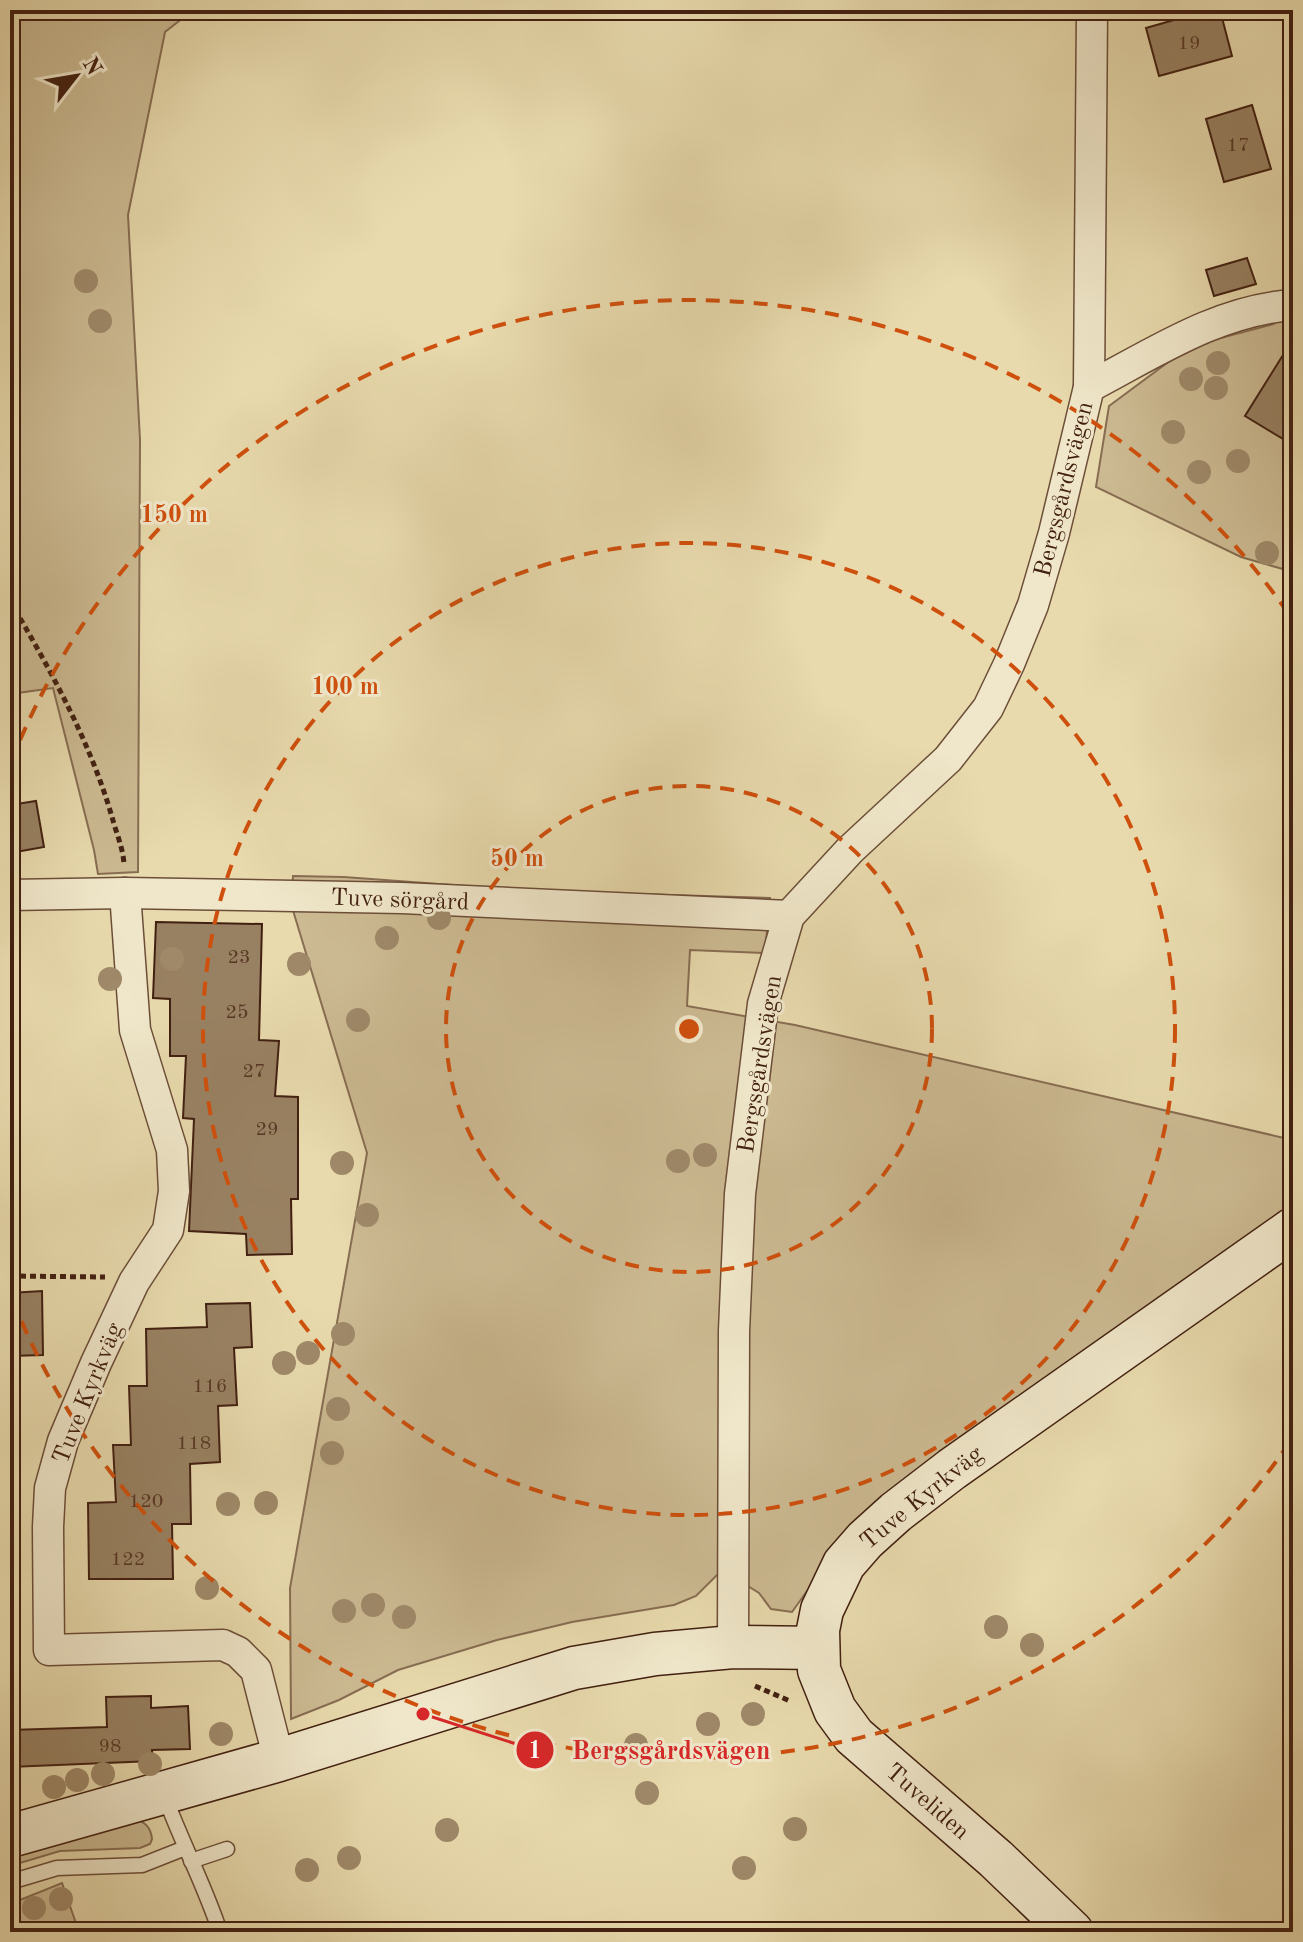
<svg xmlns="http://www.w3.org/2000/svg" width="1303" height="1942" font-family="'Old Standard TT',serif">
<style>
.green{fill:#ccba92;stroke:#876d52;stroke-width:2}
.building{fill:#988162;stroke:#422011;stroke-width:2}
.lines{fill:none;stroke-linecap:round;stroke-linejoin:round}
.lane-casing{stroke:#6c4e38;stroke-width:17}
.street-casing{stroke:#6c4e38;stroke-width:33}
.secondary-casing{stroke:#422011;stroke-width:45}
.path{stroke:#422011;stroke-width:5;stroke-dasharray:6 4;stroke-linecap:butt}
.lane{stroke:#f0e7ca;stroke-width:14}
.street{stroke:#f0e7ca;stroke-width:30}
.secondary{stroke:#f0e7ca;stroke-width:42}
.tree{fill:#9f8969}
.ring{fill:none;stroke:#cf500d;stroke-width:4;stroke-dasharray:14 10}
.labels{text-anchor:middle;stroke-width:6;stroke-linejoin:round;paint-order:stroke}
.number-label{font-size:20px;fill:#583825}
.street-label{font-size:24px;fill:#422011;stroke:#f0e7ca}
.centre{fill:#cf500d;stroke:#f0e7ca;stroke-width:4}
.ring-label{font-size:24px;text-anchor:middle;font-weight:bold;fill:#cf500d;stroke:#f0e7ca;stroke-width:6;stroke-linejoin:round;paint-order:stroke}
.leader{fill:none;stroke:#d62828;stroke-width:3}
.callout-dot{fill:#d62828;stroke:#f0e7ca;stroke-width:3}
.mark-label{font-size:24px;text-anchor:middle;font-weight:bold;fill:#fff}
.callout-label{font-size:26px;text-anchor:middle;font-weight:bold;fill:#d62828;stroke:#f0e7ca;stroke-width:6;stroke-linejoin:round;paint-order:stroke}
</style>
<rect width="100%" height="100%" fill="#e8daad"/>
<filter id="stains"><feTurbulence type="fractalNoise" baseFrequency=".0025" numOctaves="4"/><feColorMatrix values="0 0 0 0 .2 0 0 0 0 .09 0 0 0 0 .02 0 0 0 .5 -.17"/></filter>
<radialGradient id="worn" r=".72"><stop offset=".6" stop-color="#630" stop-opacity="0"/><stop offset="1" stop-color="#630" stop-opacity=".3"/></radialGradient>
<!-- green -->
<g class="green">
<polygon points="10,10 193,10 165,32 128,215 140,440 138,872 98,874 94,850 53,688 10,694"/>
<polygon points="1293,292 1293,572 1241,557 1096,487 1109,406 1190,346 1274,324"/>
<polygon points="293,876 344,877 534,891 770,898 765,953 690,950 687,1006 795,1025 1293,1140 1293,1210 1046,1388 875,1502 833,1546 812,1584 792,1612 771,1609 759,1593 722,1570 696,1596 674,1605 572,1622 497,1640 398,1670 339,1700 291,1719 290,1588 367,1153 291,904"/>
<path d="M136,1819C146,1823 151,1828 152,1839L150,1844L140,1848L60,1851L10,1866V1850Z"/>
<polygon points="62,1883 79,1932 10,1932 10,1904"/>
</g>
<!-- building -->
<g class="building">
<polygon points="1209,10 1220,10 1232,56 1159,76 1146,28"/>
<polygon points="1252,105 1271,169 1224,182 1206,119"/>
<polygon points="1247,258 1256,284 1214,296 1206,270"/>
<polygon points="1293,339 1293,445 1245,416"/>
<polygon points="36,801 44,847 10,853 10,805"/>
<polygon points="156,922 262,924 259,1040 279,1041 275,1096 298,1097 298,1199 291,1199 292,1254 247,1255 246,1234 189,1231 194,1119 183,1118 186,1056 170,1056 170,999 153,998"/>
<polygon points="42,1291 43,1355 10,1356 10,1293"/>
<polygon points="250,1303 252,1347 234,1348 237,1405 218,1406 220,1462 190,1464 191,1524 172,1524 173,1579 89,1579 88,1503 116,1502 113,1445 131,1445 129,1386 147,1386 146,1329 207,1327 206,1304"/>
<polygon points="151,1696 151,1708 188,1706 190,1749 152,1750 153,1761 10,1767 10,1730 107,1727 106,1697"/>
</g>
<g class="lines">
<!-- lane casing -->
<g class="lane-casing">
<g id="lane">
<path d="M165,1797C182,1843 205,1886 220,1932"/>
<polyline points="191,1861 227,1849"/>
<polyline points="10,1882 57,1868 142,1865 185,1848"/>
</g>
</g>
<!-- street casing -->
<g class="street-casing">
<g id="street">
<path d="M1089,387C1154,353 1218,310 1293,305"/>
<polyline points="125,893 135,1030 172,1150 174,1191 168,1230 134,1282 96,1363 63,1441 50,1488 48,1527 49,1650 223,1645 238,1652 256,1670 279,1760"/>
<polyline points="10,895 125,893 402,898 789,916"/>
<polyline points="733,1647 734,1331 740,1194 763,1004 789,916 850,850 948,759 988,708 1009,664 1033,605 1054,533 1089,387 1092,10"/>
</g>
</g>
<!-- secondary casing -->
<g class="secondary-casing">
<g id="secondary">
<polyline points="10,1836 279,1760 574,1668 655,1654 733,1647 818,1648"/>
<polyline points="1072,1932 996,1859 854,1736 835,1710 819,1670 818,1630 822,1610 844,1564 865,1540 896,1512 952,1469 1293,1229"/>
</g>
</g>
<!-- path -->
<g class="path">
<path d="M10,601C50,669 90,741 112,817C116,832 123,848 124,864"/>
<polyline points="10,1276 105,1277"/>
<polyline points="755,1686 790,1701"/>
</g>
<!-- lane -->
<use href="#lane" class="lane"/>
<!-- street -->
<use href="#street" class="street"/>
<!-- secondary -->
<use href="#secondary" class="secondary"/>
</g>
<!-- trees -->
<g class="tree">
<circle cx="86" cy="281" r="12"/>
<circle cx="100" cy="321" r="12"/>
<circle cx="1218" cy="363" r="12"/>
<circle cx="1191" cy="379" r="12"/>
<circle cx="1216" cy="388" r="12"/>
<circle cx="1173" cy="432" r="12"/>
<circle cx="1238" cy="461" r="12"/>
<circle cx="1199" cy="472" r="12"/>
<circle cx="1267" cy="553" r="12"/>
<circle cx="439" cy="918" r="12"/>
<circle cx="387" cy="938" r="12"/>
<circle cx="172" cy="959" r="12"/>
<circle cx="299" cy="964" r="12"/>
<circle cx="110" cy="979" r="12"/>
<circle cx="358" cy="1020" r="12"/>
<circle cx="705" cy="1155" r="12"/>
<circle cx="678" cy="1161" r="12"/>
<circle cx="342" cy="1163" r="12"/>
<circle cx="367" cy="1215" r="12"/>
<circle cx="343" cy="1334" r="12"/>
<circle cx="308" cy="1353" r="12"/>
<circle cx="284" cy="1363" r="12"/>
<circle cx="338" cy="1409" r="12"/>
<circle cx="332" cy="1453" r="12"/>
<circle cx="266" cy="1503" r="12"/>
<circle cx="228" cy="1504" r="12"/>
<circle cx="207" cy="1588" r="12"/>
<circle cx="373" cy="1605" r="12"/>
<circle cx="344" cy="1611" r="12"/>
<circle cx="404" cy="1617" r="12"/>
<circle cx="996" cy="1627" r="12"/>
<circle cx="1032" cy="1645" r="12"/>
<circle cx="753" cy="1714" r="12"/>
<circle cx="708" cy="1724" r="12"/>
<circle cx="221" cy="1734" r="12"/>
<circle cx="636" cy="1745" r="12"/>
<circle cx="150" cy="1764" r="12"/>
<circle cx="103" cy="1774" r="12"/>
<circle cx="77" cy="1780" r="12"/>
<circle cx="54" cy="1787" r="12"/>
<circle cx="647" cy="1793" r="12"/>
<circle cx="795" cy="1829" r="12"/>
<circle cx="447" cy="1830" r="12"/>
<circle cx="349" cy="1858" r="12"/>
<circle cx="744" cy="1868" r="12"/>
<circle cx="307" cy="1870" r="12"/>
<circle cx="61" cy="1899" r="12"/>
<circle cx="34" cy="1908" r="12"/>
</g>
<!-- distance rings -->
<g class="ring">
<circle cx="689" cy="1029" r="243"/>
<circle cx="689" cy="1029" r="486"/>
<path d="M1290 1442A729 729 0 0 1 11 1296M11 762A729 729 0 0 1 1290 616"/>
</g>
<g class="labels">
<!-- number labels -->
<g class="number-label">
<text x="1189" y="49">19</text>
<text x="1238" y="151">17</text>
<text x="239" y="963">23</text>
<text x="237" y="1018">25</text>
<text x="254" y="1077">27</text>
<text x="267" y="1135">29</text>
<text x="210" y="1392">116</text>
<text x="194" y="1449">118</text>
<text x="146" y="1507">120</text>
<text x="128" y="1565">122</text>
<text x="110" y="1752">98</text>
</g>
<!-- street labels -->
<g class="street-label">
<text transform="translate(1063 489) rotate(-76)" y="8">Bergsgårdsvägen</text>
<text transform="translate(400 899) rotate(2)" y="8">Tuve sörgård</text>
<text transform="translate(759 1064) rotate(-81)" y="8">Bergsgårdsvägen</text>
<text transform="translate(87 1393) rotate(-68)" y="8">Tuve Kyrkväg</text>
<text transform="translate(921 1497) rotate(-39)" y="8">Tuve Kyrkväg</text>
<text transform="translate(928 1801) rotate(41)" y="8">Tuveliden</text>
</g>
</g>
<circle cx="689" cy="1029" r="12" class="centre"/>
<g class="ring-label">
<text x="174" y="522">150 m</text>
<text x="345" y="694">100 m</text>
<text x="517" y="866">50 m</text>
</g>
<!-- callouts -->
<path class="leader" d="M423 1714L535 1750"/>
<g class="callout-dot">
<circle cx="423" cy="1714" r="8"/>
<circle cx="535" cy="1750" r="20"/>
</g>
<g class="mark-label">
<text x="535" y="1758">1</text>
</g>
<g class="callout-label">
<text x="671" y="1759">Bergsgårdsvägen</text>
</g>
<!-- margin -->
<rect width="1303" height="1942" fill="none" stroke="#e8daad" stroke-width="40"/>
<rect x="12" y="12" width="1279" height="1918" fill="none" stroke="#422011" stroke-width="4"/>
<rect x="20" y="20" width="1263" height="1902" fill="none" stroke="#422011" stroke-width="2"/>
<!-- north arrow -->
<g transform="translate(76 76) rotate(59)" stroke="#f0e7ca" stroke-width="6" paint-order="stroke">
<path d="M0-6L14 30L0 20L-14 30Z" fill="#422011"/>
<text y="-12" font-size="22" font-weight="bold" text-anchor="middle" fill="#422011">N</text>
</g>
<rect width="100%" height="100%" filter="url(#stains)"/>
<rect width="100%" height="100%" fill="url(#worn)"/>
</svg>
